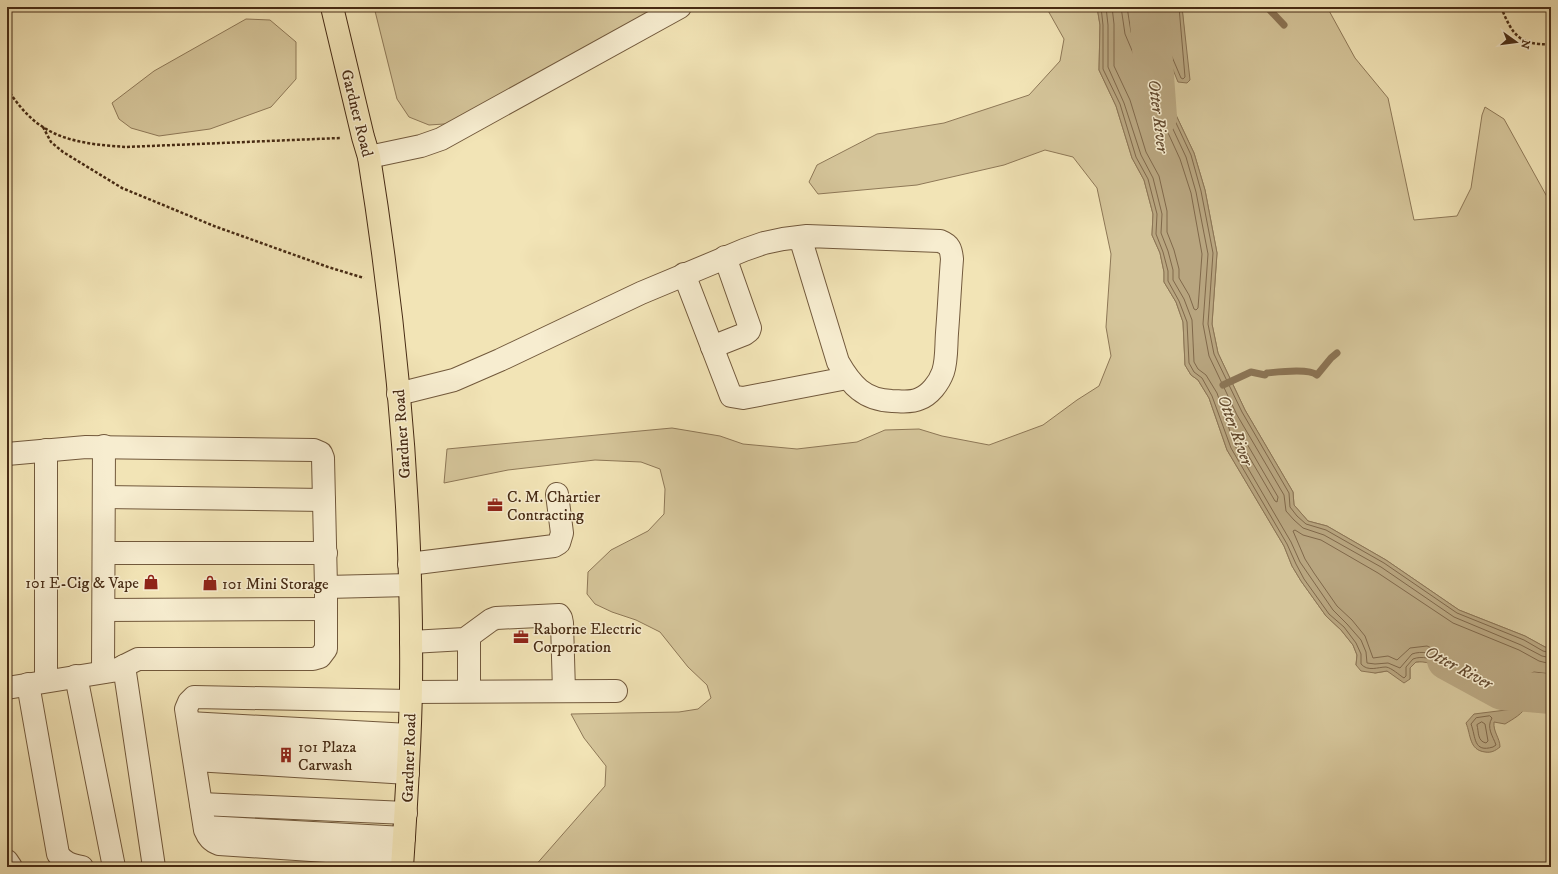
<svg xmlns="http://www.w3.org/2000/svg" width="1558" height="874" font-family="'IM FELL DW Pica',serif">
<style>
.green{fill:#d5c59a;stroke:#8e7857}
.water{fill:#b8a57f;stroke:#8b7454}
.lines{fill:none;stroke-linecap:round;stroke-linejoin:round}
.shore{stroke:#80684a;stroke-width:1}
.stream{stroke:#8b7454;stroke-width:7}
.river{stroke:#b8a57f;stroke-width:40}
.minor-casing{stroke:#72593c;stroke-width:24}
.major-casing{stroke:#472b14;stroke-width:24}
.path{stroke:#472b14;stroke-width:2.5;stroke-dasharray:3 2;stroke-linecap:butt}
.minor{stroke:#f7edd0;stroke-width:22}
.major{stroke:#f2e4b6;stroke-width:22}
.labels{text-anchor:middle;stroke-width:3;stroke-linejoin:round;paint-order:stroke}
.street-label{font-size:16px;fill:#472b14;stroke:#f7edd0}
.poi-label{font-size:16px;fill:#472b14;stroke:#f7edd0;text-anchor:start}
.water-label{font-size:17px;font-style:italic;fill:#634a2f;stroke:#f7edd0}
</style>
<rect width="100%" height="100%" fill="#f2e4b6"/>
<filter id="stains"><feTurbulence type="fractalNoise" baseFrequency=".005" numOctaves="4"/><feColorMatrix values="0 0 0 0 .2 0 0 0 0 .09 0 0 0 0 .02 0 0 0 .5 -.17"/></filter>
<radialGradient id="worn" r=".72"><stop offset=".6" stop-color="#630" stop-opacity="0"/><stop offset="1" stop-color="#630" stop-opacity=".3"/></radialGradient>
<!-- green -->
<g class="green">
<polygon points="374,7 664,7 459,123 429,125 409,117 397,99"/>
<polygon points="1046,7 1097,7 1100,25 1099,70 1116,106 1132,158 1144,180 1153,214 1152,235 1160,253 1164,272 1164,282 1176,302 1183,322 1185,365 1191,375 1198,380 1209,398 1227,450 1284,546 1292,566 1301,581 1326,616 1341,630 1353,645 1357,655 1356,665 1375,673 1387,671 1410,679 1410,668 1416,662 1426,661 1467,681 1490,686 1516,689 1534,687 1551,689 1551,867 534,867 605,786 606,766 584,738 571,714 679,712 698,709 711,698 707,685 688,667 660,632 636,620 612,612 595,604 587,594 588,572 611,550 648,531 664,514 665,489 660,469 641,462 595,460 508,470 444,483 447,449 672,428 720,436 743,444 797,449 857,442 885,430 919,429 942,436 989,445 1043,425 1077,400 1099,386 1111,356 1106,327 1111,254 1097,188 1073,157 1045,150 1004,165 917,185 818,194 809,182 817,165 877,134 944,123 1029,95 1060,61 1064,39"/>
<polygon points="1135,7 1160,7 1162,15 1185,41 1182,7 1327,7 1355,58 1388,98 1414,220 1457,216 1471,188 1482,115 1485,107 1504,119 1551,204 1551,649 1545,647 1525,636 1459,610 1386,560 1327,526 1308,521 1294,505 1293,492 1245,410 1218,353 1212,324 1217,253 1205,190 1194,153 1166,94 1139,29"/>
<polygon points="246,19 270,20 296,42 296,79 271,107 210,129 159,136 131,128 119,119 112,103 154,71"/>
</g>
<!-- water -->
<g class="water">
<path d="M1097,7H1135L1139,29L1166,94L1194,153L1205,190L1217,253L1212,324L1218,353L1245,410L1293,492L1294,505L1308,521L1327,526L1386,560L1459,610L1525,636L1545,647L1551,649V689L1534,688C1529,692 1530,699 1527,705C1523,714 1513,719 1505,724L1494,722C1493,732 1500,738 1500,747C1495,751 1491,753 1485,752C1469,750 1471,735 1466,723L1474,714L1514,709L1519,705L1521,698L1516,689C1500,686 1483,687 1467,681C1450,675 1435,660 1416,662L1410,668V679L1404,683L1387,671L1375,673L1361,671L1356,665L1357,655L1353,645L1341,630L1326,616L1301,581L1292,566L1284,546L1227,450L1209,398L1198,380L1191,375L1185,365L1183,322L1176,302L1164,282V272L1160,253L1152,235L1153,214L1144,180L1132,158L1116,106L1099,70L1100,25Z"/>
<polygon points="1160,7 1182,7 1190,80 1187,83 1178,82 1163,45 1162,15"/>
</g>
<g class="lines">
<!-- shore -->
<g class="shore">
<path d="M1101,7L1103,25V69L1120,104L1136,157L1148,179L1157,214L1156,234L1163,252L1168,271V281L1179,301L1187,322L1189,363L1194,372L1202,378L1212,396L1231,448L1287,544L1296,564L1304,579L1329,614L1344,627L1356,643L1361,654V664C1368,672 1378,667 1386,667C1392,668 1399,675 1404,678L1406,676V667L1413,659C1431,652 1452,671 1468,677C1484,683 1501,682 1518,685L1524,694L1533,684L1551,685"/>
<path d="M1106,7L1108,25V67L1124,103L1141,155L1153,178L1162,214L1161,233L1168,251L1173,270V280L1184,299L1192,320L1194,362L1198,369L1206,375L1217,393L1235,446L1291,542L1300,562L1333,610L1347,624L1361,640L1366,652L1367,663L1375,664L1388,663L1400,668L1412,654C1432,647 1451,665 1470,672C1486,678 1512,676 1524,684L1533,679L1551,680"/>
<polyline points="1112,7 1114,24 1114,66 1130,100 1146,152 1159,176 1167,211 1167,232 1174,250 1179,269 1179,278 1189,295 1194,309 1196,310 1198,308 1202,254 1191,193 1180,159 1153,100 1125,34 1121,7"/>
<polyline points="1127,7 1131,32 1158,97 1186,157 1196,192 1208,254 1203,324 1209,356 1237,415 1284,495 1286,511 1294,520 1303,528 1324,535 1381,567 1454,617 1521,645 1542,656 1551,658"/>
<polyline points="1132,7 1135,30 1163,95 1191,155 1201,191 1213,253 1208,324 1214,354 1242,412 1289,493 1290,507 1297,516 1306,524 1326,530 1384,563 1457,613 1524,640 1543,651 1551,653"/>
<polyline points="1164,7 1167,45 1181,78 1183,79 1185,77 1179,7"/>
<polygon points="1240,436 1243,437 1278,497 1277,502 1275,501 1241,443 1239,438"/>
<polyline points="1551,664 1539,661 1519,650 1453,623 1378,573 1321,540 1303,535 1295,530 1293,531 1305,559 1314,573 1337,606 1352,620 1365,636 1373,658 1388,656 1397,660 1410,648 1427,646 1472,667 1492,671 1524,676 1534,672 1551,674"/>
<path d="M1490,716L1492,718C1486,728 1493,736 1496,745L1493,747C1473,753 1476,737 1471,724L1476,718Z"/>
<path d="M1482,722L1485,724L1488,741L1486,743C1477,741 1479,732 1477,725Z"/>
</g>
<!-- stream -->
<g class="stream">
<polyline points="1267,7 1284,25"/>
<path d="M1223,385L1251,372L1265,375L1267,373C1278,372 1309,368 1317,375L1331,358L1337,353"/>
</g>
<!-- river -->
<g class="river">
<polyline points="1149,7 1157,117"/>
<polyline points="1447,660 1502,690 1551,694"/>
</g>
<!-- minor casing -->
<g class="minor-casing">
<g id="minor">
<polyline points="369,157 421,146 441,139 680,7"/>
<polyline points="684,274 731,396 743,398 847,378"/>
<polyline points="712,347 745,334 749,331 750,328 725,257"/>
<path d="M398,394L454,380L500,360L641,293L744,250L764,243L783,239L807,236L940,241C950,245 951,249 952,259C950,284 949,308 947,333C946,346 947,360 943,372C939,383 930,395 919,399C911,403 900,401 892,401C864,400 851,385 838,362L800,237"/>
<polyline points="46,450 46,681"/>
<polyline points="7,454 86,447 314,450 321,453 323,458 326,587 326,649 320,657 313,659 138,659 118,669 112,671 7,688"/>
<polyline points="104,497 324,500"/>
<polyline points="104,553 326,553"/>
<polyline points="409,564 554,546 559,543 562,533 557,494"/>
<polyline points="326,587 410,585"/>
<polyline points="104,610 326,609"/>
<polyline points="469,637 469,691"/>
<polyline points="411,642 465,639 491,620 496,618 559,615 561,618 562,623 564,691"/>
<polyline points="124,666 154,867"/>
<polyline points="103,672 104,446"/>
<polyline points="76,676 114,867"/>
<path d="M28,684L58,854C64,863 71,865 82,867"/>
<polyline points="411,692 616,691"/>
<polyline points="189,723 409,735"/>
<polyline points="192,742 408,753"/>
<polyline points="195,760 408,773"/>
<polyline points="201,804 406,813"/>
<polyline points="205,827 404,838"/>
<path d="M402,856L219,844C211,841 208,837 205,830L186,709L189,702L194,697L410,701"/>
<polyline points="7,861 11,867"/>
</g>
</g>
<!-- major casing -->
<g class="major-casing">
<path id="major" d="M332,7L363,137L369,157C397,332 413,511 411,688C410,748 406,808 402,867"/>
</g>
<!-- path -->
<g class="path">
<path d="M1501,7C1512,34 1519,46 1551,44"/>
<path d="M7,89C17,103 28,118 43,127C67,143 99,145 126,147L340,138"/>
<polyline points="43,127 51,142 63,152 122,188 214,226 328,267 364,278"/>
</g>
<!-- minor -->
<use href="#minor" class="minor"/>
<!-- major -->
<use href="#major" class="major"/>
</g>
<!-- icons -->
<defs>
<g id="office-bare" transform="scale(1.2)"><path d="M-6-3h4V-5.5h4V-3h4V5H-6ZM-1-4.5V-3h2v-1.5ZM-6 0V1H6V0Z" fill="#8f2418" stroke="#f7edd0" stroke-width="2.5" paint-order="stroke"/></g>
<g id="shop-bare" transform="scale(1.2)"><path d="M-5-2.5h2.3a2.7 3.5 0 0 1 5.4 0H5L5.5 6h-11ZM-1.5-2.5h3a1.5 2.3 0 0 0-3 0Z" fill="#8f2418" stroke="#f7edd0" stroke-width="2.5" paint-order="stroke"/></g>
<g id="building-bare" transform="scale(1.2)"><path d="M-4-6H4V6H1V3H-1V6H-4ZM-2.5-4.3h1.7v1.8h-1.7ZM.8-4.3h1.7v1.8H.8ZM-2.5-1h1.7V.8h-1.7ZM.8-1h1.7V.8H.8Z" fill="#8f2418" stroke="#f7edd0" stroke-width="2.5" paint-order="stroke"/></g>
</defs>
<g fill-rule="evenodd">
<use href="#office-bare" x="495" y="505"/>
<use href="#shop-bare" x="151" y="582"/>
<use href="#shop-bare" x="210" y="583"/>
<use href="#office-bare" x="521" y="637"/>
<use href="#building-bare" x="286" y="755"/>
</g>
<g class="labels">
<!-- street labels -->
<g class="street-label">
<text transform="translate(358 113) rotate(76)" y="6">Gardner Road</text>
<text transform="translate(401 434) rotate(-94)" y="6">Gardner Road</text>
<text transform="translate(408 758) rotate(-88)" y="6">Gardner Road</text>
</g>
<!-- poi labels -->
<g class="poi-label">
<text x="507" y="502">C. M. Chartier<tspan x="507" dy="18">Contracting</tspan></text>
<text x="139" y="588" text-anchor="end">101 E-Cig &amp; Vape</text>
<text x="222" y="589">101 Mini Storage</text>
<text x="533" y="634">Raborne Electric<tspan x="533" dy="18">Corporation</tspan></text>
<text x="298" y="752">101 Plaza<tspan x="298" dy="18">Carwash</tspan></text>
</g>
<!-- water labels -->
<g class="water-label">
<text transform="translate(1159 116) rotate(83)" y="6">Otter River</text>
<text transform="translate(1236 430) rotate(70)" y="6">Otter River</text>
<text transform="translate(1459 667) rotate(28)" y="6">Otter River</text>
</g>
</g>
<!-- margin -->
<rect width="1558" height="874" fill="none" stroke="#f2e4b6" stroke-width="24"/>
<rect x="8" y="8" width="1542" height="858" fill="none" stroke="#472b14" stroke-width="2"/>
<rect x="12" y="12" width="1534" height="850" fill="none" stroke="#472b14"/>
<!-- north arrow -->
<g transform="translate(1516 42) rotate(104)" stroke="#f7edd0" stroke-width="3" paint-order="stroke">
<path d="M0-3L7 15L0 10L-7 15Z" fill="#472b14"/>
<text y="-6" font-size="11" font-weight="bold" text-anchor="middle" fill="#472b14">N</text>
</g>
<rect width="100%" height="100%" filter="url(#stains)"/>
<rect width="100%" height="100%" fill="url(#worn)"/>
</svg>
